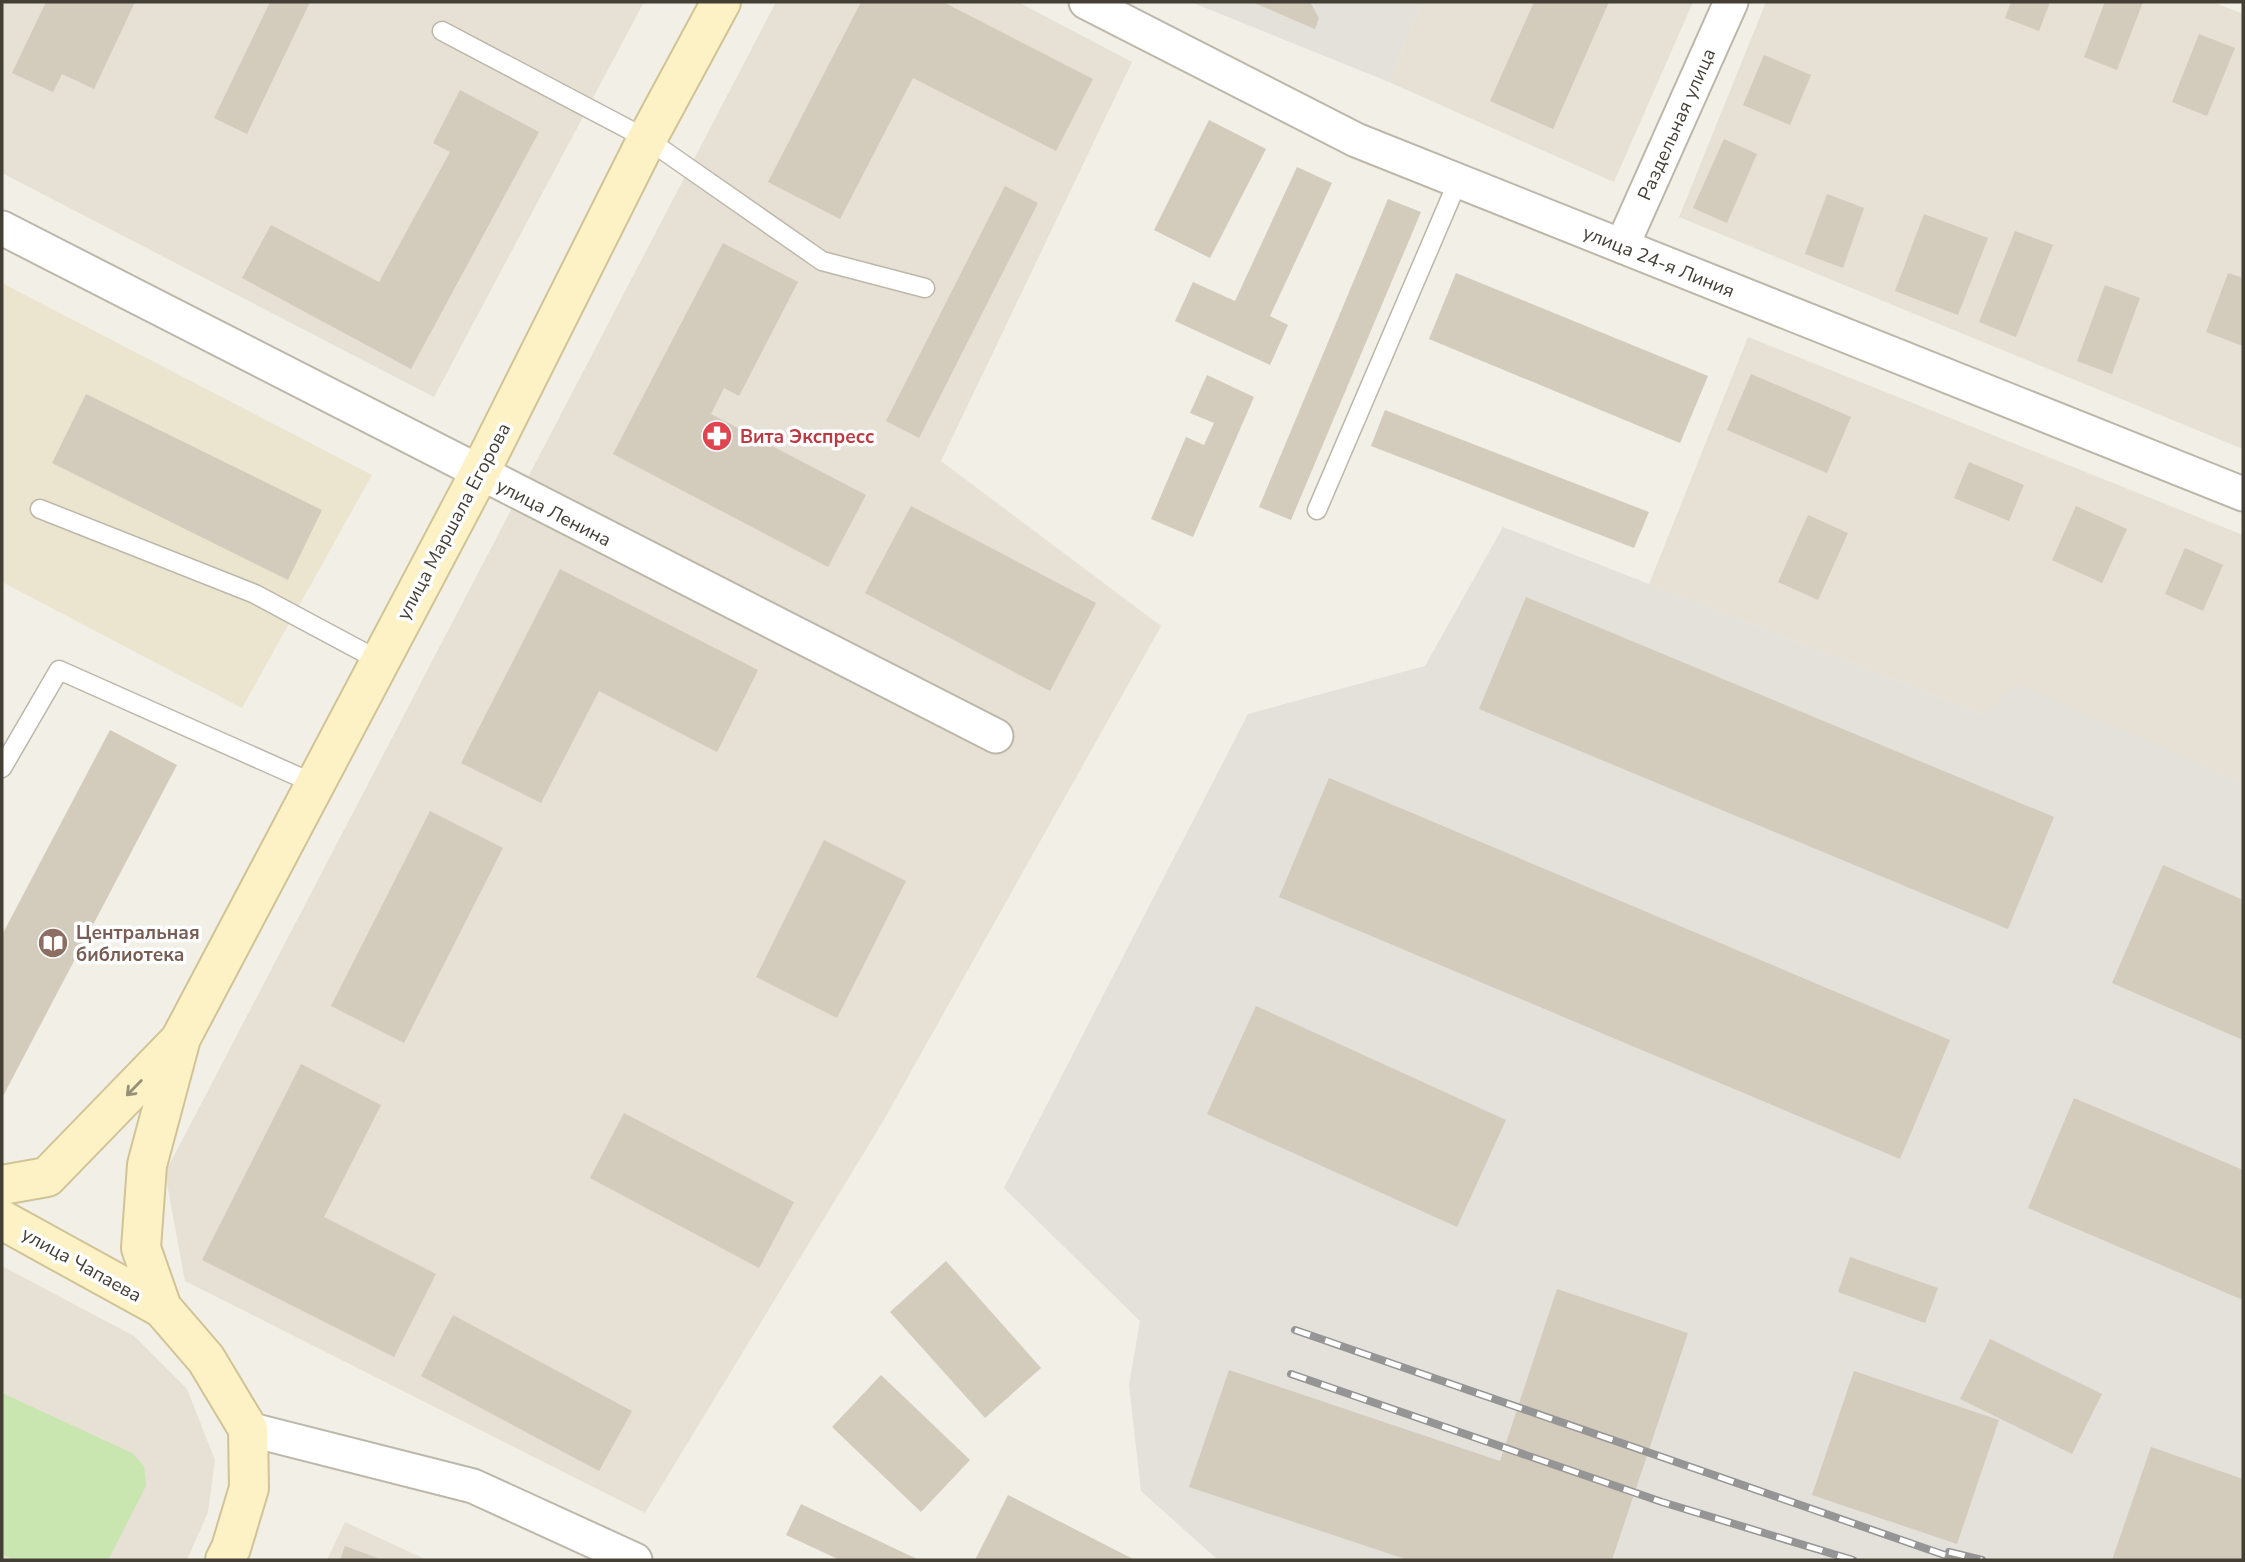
<svg xmlns="http://www.w3.org/2000/svg" width="2245" height="1562" font-family="'Nunito Sans',sans-serif">
<style>
.residential{fill:#e6e1d4}
.industrial{fill:#e4e0da}
.education{fill:#ebe5d0}
.green{fill:#c9e5b0}
.building{fill:#d3cbbb}
.lines{fill:none;stroke-linecap:round;stroke-linejoin:round}
.lane-casing{stroke:#bdb7a9;stroke-width:21}
.street-casing{stroke:#bdb7a9;stroke-width:37}
.secondary-casing{stroke:#d0c497;stroke-width:42}
.lane{stroke:#fff;stroke-width:18}
.street{stroke:#fff;stroke-width:33}
.secondary{stroke:#fcf2c5;stroke-width:38}
.rail-casing{stroke:#959595;stroke-width:8}
.rail{stroke:#fff;stroke-width:5;stroke-dasharray:16;stroke-linecap:butt}
.oneway{stroke:#979076}
.labels{text-anchor:middle;stroke-width:7;stroke-linejoin:round;paint-order:stroke}
.street-label{font-size:19px;fill:#443f35;stroke:#fff}
.health-label{font-size:19px;font-weight:bold;fill:#be3a42;stroke:#fff;text-anchor:start}
.education-label{font-size:19px;font-weight:bold;fill:#785e54;stroke:#fff;text-anchor:start}
</style>
<rect width="100%" height="100%" fill="#f2efe6"/>
<!-- residential -->
<g class="residential">
<polygon points="2,2 644,2 434,397 2,173"/>
<polygon points="776,2 1018,2 1132,62 941,461 1161,626 882,1123 645,1513 185,1281 165,1173"/>
<polygon points="1422,2 1693,2 1614,182 1389,82"/>
<polygon points="1766,2 2213,2 2243,14 2243,449 1679,217"/>
<polygon points="1748,337 2243,535 2243,783 2018,685 1983,714 1649,584"/>
<polygon points="2,1266 134,1336 187,1389 215,1460 208,1512 187,1560 2,1560"/>
<polygon points="345,1522 427,1560 327,1560"/>
</g>
<!-- industrial -->
<g class="industrial">
<polygon points="1191,2 1422,2 1389,82"/>
<polygon points="1503,527 1983,714 2017,684 2243,783 2243,1560 1218,1560 1141,1491 1129,1385 1140,1321 1004,1188 1248,714 1425,666"/>
</g>
<!-- education -->
<polygon class="education" points="2,283 372,475 242,708 2,582"/>
<!-- green -->
<polygon class="green" points="2,1393 132,1453 144,1466 146,1486 108,1560 13,1560 2,1554"/>
<!-- building -->
<g class="building">
<polygon points="46,2 135,2 94,89 62,74 53,92 12,73"/>
<polygon points="270,2 310,2 247,134 214,118"/>
<polygon points="861,2 943,2 1093,79 1056,151 913,78 840,219 768,182"/>
<polygon points="1252,2 1310,2 1319,18 1315,29"/>
<polygon points="1534,2 1609,2 1553,129 1490,101"/>
<polygon points="2011,2 2050,2 2039,31 2005,18"/>
<polygon points="2105,2 2143,2 2117,70 2084,57"/>
<polygon points="2199,34 2235,48 2207,116 2172,102"/>
<polygon points="1764,55 1811,75 1790,125 1743,105"/>
<polygon points="460,90 539,132 411,369 242,278 271,225 379,282 450,152 433,143"/>
<polygon points="1209,120 1266,149 1210,258 1154,230"/>
<polygon points="1724,139 1757,154 1727,223 1693,208"/>
<polygon points="1297,167 1332,183 1270,316 1288,325 1270,365 1175,321 1193,282 1235,301"/>
<polygon points="1005,186 1038,203 919,438 886,421"/>
<polygon points="1827,194 1864,208 1843,268 1805,254"/>
<polygon points="1388,199 1421,212 1291,520 1259,507"/>
<polygon points="1924,214 1988,238 1958,315 1895,291"/>
<polygon points="2015,231 2053,245 2016,337 1979,322"/>
<polygon points="723,243 798,282 739,396 724,388 711,414 866,495 828,567 613,454"/>
<polygon points="1456,273 1708,376 1680,443 1429,339"/>
<polygon points="2228,273 2243,278 2243,346 2206,332"/>
<polygon points="2105,285 2140,298 2112,374 2077,361"/>
<polygon points="1751,374 1851,417 1827,473 1727,430"/>
<polygon points="1207,375 1254,397 1193,537 1151,519 1186,437 1204,445 1214,423 1190,413"/>
<polygon points="86,394 322,510 288,580 52,463"/>
<polygon points="1385,410 1649,512 1634,548 1371,446"/>
<polygon points="1969,462 2024,485 2009,521 1954,498"/>
<polygon points="911,506 1096,603 1050,691 865,593"/>
<polygon points="2076,506 2127,529 2102,583 2052,560"/>
<polygon points="1808,515 1848,533 1818,600 1778,582"/>
<polygon points="2185,548 2223,565 2203,611 2165,594"/>
<polygon points="560,569 758,670 717,752 599,691 541,803 461,763"/>
<polygon points="1526,597 2054,817 2008,929 1479,709"/>
<polygon points="110,730 177,765 2,1098 2,935"/>
<polygon points="1329,778 1950,1040 1900,1159 1279,897"/>
<polygon points="430,811 503,848 404,1043 331,1006"/>
<polygon points="824,840 906,881 837,1018 756,977"/>
<polygon points="2163,865 2243,900 2243,1040 2112,983"/>
<polygon points="1256,1006 1506,1120 1457,1227 1207,1114"/>
<polygon points="301,1064 381,1105 324,1217 436,1274 394,1357 202,1260"/>
<polygon points="2074,1098 2243,1170 2243,1300 2028,1208"/>
<polygon points="624,1113 794,1202 759,1268 590,1178"/>
<polygon points="1850,1257 1938,1288 1925,1323 1838,1292"/>
<polygon points="946,1261 1041,1368 985,1418 890,1312"/>
<polygon points="1557,1289 1688,1333 1612,1560 1408,1560 1189,1487 1229,1370 1500,1461"/>
<polygon points="453,1315 632,1411 599,1471 421,1376"/>
<polygon points="1990,1339 2102,1394 2072,1454 1960,1399"/>
<polygon points="1854,1371 1999,1420 1957,1544 1812,1495"/>
<polygon points="881,1375 970,1460 921,1512 832,1427"/>
<polygon points="2151,1447 2243,1479 2243,1560 2112,1560"/>
<polygon points="1008,1495 1135,1560 975,1560"/>
<polygon points="801,1504 919,1560 840,1560 786,1535"/>
<polygon points="345,1546 383,1560 340,1560"/>
</g>
<g class="lines">
<!-- lane casing -->
<g class="lane-casing">
<g id="lane">
<polyline points="442,31 647,139 822,261 925,288"/>
<polyline points="40,509 255,594 380,661"/>
<polyline points="1317,510 1458,181"/>
<polyline points="2,768 59,670 315,784"/>
</g>
</g>
<!-- street casing -->
<g class="street-casing">
<g id="street">
<polyline points="1086,2 1356,140 2243,494"/>
<polyline points="2,228 996,736"/>
<polyline points="1622,246 1731,2"/>
<polyline points="248,1429 473,1486 635,1560"/>
</g>
</g>
<!-- secondary casing -->
<g class="secondary-casing">
<g id="secondary">
<polyline points="2,1185 47,1177 178,1042"/>
<polyline points="2,1220 162,1308"/>
<polyline points="225,1560 231,1548 249,1488 248,1429 206,1359 162,1308 141,1248 147,1165 181,1038 479,474 647,139 721,2"/>
</g>
</g>
<!-- lane -->
<use href="#lane" class="lane"/>
<!-- street -->
<use href="#street" class="street"/>
<!-- secondary -->
<use href="#secondary" class="secondary"/>
<!-- rail casing -->
<g class="rail-casing">
<g id="rail">
<polyline points="1295,1330 1959,1560"/>
<polyline points="1291,1374 1662,1502 1853,1560"/>
<polyline points="1949,1552 1982,1560"/>
</g>
</g>
<!-- rail -->
<use href="#rail" class="rail"/>
</g>
<!-- one-way arrows -->
<defs><path id="oneway-shaft" d="M-6 0H5M1.5-3L5.5 0L1.5 3" fill="none" stroke-width="1.6" stroke-linecap="round" stroke-linejoin="round" transform="scale(1.75)"/></defs>
<use class="oneway" href="#oneway-shaft" transform="translate(134 1088) rotate(134)"/>
<!-- icons -->
<defs>
<g id="pharmacy-disc" transform="scale(1.575)"><circle r="9.5" fill="#e0444e" stroke="#fff"/><path d="M-2-6h4v4h4v4h-4v4h-4v-4h-4v-4h4Z" fill="#fff"/></g>
<g id="library-disc" transform="scale(1.575)"><circle r="9.5" fill="#8d6e63" stroke="#fff"/><path d="M-6-4Q-3-5.5-.7-3.5V5Q-3 3-6 4ZM6-4Q3-5.5 .7-3.5V5Q3 3 6 4Z" fill="#fff"/></g>
</defs>
<g fill-rule="evenodd">
<use href="#pharmacy-disc" x="717" y="436"/>
<use href="#library-disc" x="53" y="943"/>
</g>
<g class="labels">
<!-- street labels -->
<g class="street-label">
<text transform="translate(1676 124) rotate(-66)" y="7">Раздельная улица</text>
<text transform="translate(1659 261) rotate(22)" y="7">улица 24-я Линия</text>
<text transform="translate(554 512) rotate(27)" y="7">улица Ленина</text>
<text transform="translate(453 521) rotate(-62)" y="7">улица Маршала Егорова</text>
<text transform="translate(82 1264) rotate(29)" y="7">улица Чапаева</text>
</g>
<!-- health labels -->
<g class="health-label">
<text x="740" y="443">Вита Экспресс</text>
</g>
<!-- education labels -->
<g class="education-label">
<text x="76" y="939">Центральная<tspan x="76" dy="22">библиотека</tspan></text>
</g>
</g>
<!-- border -->
<rect width="2245" height="1562" fill="none" stroke="#443f35" stroke-width="7"/>
</svg>
